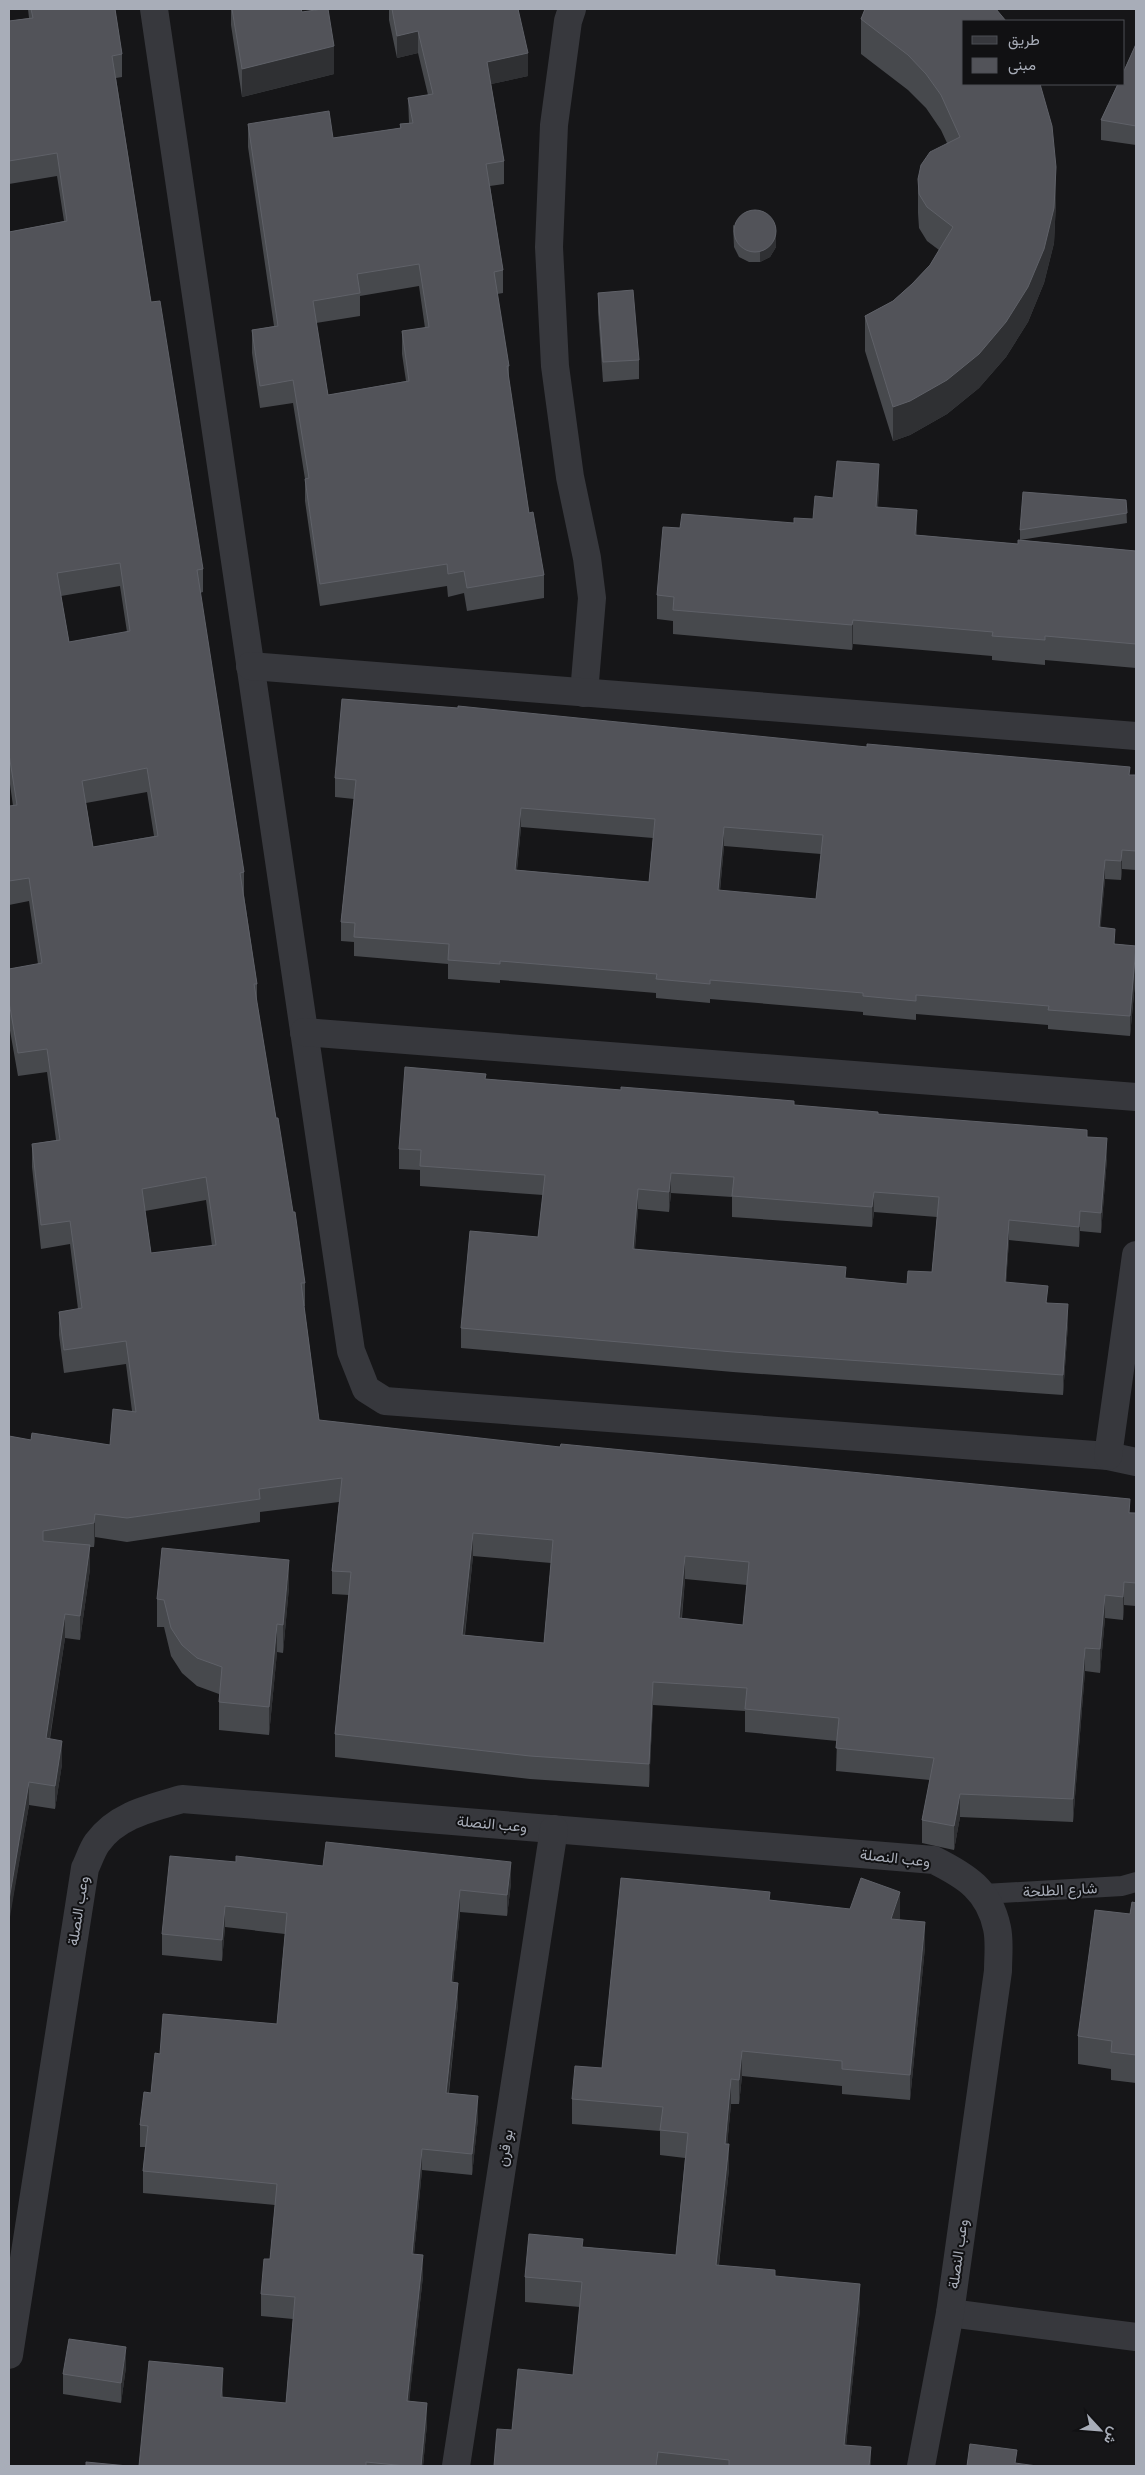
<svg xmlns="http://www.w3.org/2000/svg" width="1145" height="2475" font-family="'Golos Text',Vazirmatn,sans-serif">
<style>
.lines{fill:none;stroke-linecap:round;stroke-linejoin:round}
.lane{stroke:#37383d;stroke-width:20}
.street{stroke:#37383d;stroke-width:28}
.wall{fill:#47494d;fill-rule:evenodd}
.shaded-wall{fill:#2f3033}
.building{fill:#525359;stroke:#5f6168;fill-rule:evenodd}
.labels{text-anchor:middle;stroke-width:4;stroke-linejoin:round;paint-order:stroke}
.street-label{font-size:15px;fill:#a8adb8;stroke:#111113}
</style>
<rect width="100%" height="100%" fill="#161618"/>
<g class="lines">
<!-- lane -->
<polyline class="lane" points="984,1894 1122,1886 1136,1882"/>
<!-- street -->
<g class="street">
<polyline points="154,9 351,1351 366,1389 385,1401 1108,1456 1136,1462"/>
<polyline points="572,9 568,21 554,125 549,247 555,366 570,477 587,558 592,598 584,693"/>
<polyline points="250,666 1136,736"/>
<polyline points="304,1032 1136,1097"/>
<polyline points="1108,1456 1136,1255"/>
<polyline points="950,2313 1136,2337"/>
<path d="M9,2355L85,1868C89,1860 92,1850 97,1843C117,1815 151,1808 182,1799L934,1860C966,1876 989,1890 997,1928C1000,1941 998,1957 998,1971L950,2313L921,2466"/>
<polyline points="456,2466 554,1829"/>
</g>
</g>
<!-- wall -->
<g class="wall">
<path d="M28,9H115L122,54V77L116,78L151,302L203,569V592L200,593L244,872V895L257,984V1003L276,1118L305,1283V1306H304L319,1420L1136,1513V1606L1124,1605L1123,1620L1105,1618L1100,1673L1085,1671L1073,1822L960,1817L954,1850L922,1843V1820L930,1780L836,1771L837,1741L745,1732V1711L653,1705L649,1787L530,1779L335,1757V1734L349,1595L332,1594V1571L339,1502L260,1512V1522L127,1542L95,1537L94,1547H90V1569L80,1640L65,1638L50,1739L62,1764L55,1809L29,1805L11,1908L31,1440L110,1445L132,1411L126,1364L64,1373L59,1335V1312L78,1309L70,1244L41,1249L32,1167V1144L56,1140L47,1072L18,1076L9,1025V969L38,964L29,901L9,905V806H13L9,777V232L64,221L57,176L9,184V21L29,18ZM120,586L127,632L69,642L61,596ZM147,792L154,836L93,847L86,803ZM206,1200L212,1246L151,1253L145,1211ZM473,1556L551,1563L544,1643L465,1635ZM685,1579L747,1585L743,1625L682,1618Z"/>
<polygon points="231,9 301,9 302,12 334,74 242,97 231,25"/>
<path d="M389,9H518L528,76L491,84L504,161V184L490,186L503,270V293L497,294L509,366V380L529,513L544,575V598L467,611L464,593L448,597L447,586L320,606L305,501V479L293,403L260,408L252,353V330L274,326L248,147V124L333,138L400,128V124L409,123L408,98L428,95L418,53L397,58L389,20ZM419,286L425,328L402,331V354L406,381L328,395L316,323L360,316V296Z"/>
<polygon points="865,9 1056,201 1054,243 1044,283 1028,322 1006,357 979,388 947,414 910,435 893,441 865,351 865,316 893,301 912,284 930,265 939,250 927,241 919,228 918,213 918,179 947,143 941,130 926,108 908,90 861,54 861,19"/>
<polygon points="1136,44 1136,145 1101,140 1101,120"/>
<polygon points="733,225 776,247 770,257 760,262 749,262 739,257 734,247"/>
<polygon points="598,293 639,360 639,379 603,382 598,312"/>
<polygon points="879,488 878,507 917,535 1018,544 1020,540 1020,530 1126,500 1127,523 1020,540 1136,551 1136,668 1045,660 1045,665 992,660 992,656 853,644 852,650 673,634 673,621 657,619 657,595 680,528 794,523 813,519 833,498"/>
<path d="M1130,775H1136V870L1122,869L1121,880L1105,879L1100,928L1115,944L1136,946V972L1130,1036L1048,1029V1025L916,1014V1020L863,1015V1012L710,999V1003L656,998V993L500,980V983L448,979V964L354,956V942L341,941V922L354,799L335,797V778ZM521,827L653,838L649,882L517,870ZM724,846L821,854L816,899L720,891Z"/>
<path d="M486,1079L794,1105L1087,1137L1107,1158L1101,1233L1080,1231L1079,1247L1009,1240L1006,1282L1048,1303L1068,1324L1063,1395L733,1372L461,1348V1328L538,1237L543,1195L420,1186V1170L399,1169V1149ZM671,1193L732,1197V1217L872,1227L874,1212L937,1217L932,1272L907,1284L846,1278L635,1249L638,1209L669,1212Z"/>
<polygon points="289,1587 283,1653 277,1652 269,1735 219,1730 219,1694 197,1686 182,1673 171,1656 164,1627 157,1627 157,1599"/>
<polygon points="236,1862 323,1866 511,1883 507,1916 460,1912 453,1982 458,2004 449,2093 478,2118 472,2175 422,2170 414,2254 423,2276 409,2401 427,2424 423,2466 139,2466 223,2390 223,2398 286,2403 293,2319 261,2316 261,2294 270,2259 275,2205 143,2193 143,2171 145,2147 140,2147 140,2125 151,2093 160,2054 277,2024 285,1934 225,1927 222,1961 162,1955 162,1934"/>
<polygon points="770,1900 900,1917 899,1920 925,1947 910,2100 842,2094 842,2086 742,2076 739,2104 731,2104 727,2144 729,2169 719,2265 775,2276 860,2309 846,2445 871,2466 494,2466 512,2430 573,2375 580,2307 525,2302 525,2277 583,2247 676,2255 685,2158 660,2155 660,2131 572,2124 572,2099"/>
<polygon points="1136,1903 1136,2083 1111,2080 1111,2069 1078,2064 1078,2036 1130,1914"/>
<polygon points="126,2367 121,2403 63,2394 63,2374"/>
</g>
<!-- shaded-wall -->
<g class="shaded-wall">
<polygon points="418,31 418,53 397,58 397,36"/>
<polygon points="334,46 334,74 242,97 242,69"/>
<polygon points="528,53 528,76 487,85 487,62"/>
<polygon points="1056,167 1056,201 1054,243 1044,283 1028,322 1006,357 979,388 947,414 910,435 893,441 893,407"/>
<polygon points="776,225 776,247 770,257 760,262 760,252"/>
<polygon points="879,464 879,488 876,531 876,507"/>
<polygon points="917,510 917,535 915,535"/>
<polygon points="853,620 853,644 852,650 852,625"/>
<polygon points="521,808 521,827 515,889 515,870"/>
<polygon points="724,827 724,846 718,910 718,890"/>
<polygon points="1122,850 1122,869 1121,880 1121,861"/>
<polygon points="1105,860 1105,879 1099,947 1099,927"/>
<polygon points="1136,953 1136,972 1130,1036 1130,1016"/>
<polygon points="1107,1138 1107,1158 1101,1233 1101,1213"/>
<polygon points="671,1173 671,1193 669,1212 669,1192"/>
<polygon points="638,1189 638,1209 633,1269 633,1249"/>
<polygon points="874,1192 874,1212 872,1227 872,1207"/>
<polygon points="1080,1211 1080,1231 1079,1247 1079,1227"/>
<polygon points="1009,1220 1009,1240 1005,1302 1005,1282"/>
<polygon points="1068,1304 1068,1324 1063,1395 1063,1375"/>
<polygon points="95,1514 95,1537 94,1547 94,1523"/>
<polygon points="473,1533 473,1556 462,1658 462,1635"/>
<polygon points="90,1545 90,1569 80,1640 80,1616"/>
<polygon points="685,1556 685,1579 679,1641 679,1618"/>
<polygon points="289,1560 289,1587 283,1653 283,1625"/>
<polygon points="1124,1582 1124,1605 1123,1620 1123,1597"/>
<polygon points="1105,1595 1105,1618 1100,1673 1100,1649"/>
<polygon points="65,1614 65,1638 46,1761 46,1738"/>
<polygon points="277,1624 277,1652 269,1735 269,1707"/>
<polygon points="1085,1648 1085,1671 1073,1822 1073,1799"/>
<polygon points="653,1682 653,1705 649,1787 649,1764"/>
<polygon points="62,1741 62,1764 55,1809 55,1786"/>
<polygon points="29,1782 29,1805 9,1923 9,1900"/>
<polygon points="960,1794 960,1817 954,1850 954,1826"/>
<polygon points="511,1862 511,1883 507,1916 507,1895"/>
<polygon points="460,1890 460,1912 451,2004 451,1982"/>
<polygon points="900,1892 900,1917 891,1944 891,1919"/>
<polygon points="225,1906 225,1927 222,1961 222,1940"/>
<polygon points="925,1922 925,1947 910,2100 910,2075"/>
<polygon points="458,1983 458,2004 446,2114 446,2093"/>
<polygon points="742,2051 742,2076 739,2104 739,2080"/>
<polygon points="731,2079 731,2104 725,2169 725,2144"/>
<polygon points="478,2096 478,2118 472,2175 472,2154"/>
<polygon points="729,2144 729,2169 716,2290 716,2265"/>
<polygon points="422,2149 422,2170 412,2275 412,2254"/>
<polygon points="423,2255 423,2276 407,2422 407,2401"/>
<polygon points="860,2284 860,2309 844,2466 844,2445"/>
<polygon points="126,2347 126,2367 121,2403 121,2383"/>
<polygon points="223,2368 223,2390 221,2419 221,2397"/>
<polygon points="427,2403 427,2424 423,2466 421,2466"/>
<polygon points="871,2447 871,2466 869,2466"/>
</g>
<!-- building -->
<g class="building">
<path d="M31,9H115L122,54L112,56L151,302L160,301L203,569L197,570L244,872L240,873L257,984H254L276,1118H278L293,1212H295L305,1283H301L319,1420L560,1447L561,1444L1130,1499L1129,1513H1136V1583L1124,1582L1123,1597L1105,1595L1100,1649L1085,1648L1073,1799L960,1794L954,1826L922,1820L934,1758L836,1748L839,1718L745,1709L747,1688L653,1682L649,1764L530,1756L335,1734L351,1572L332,1571L342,1478L259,1489L260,1499L127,1518L95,1514L94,1523L43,1531V1541L90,1545L80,1616L65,1614L46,1738L62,1741L55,1786L29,1782L9,1900V1436L31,1440L32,1433L110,1445L113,1409L136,1412L126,1341L64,1350L59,1312L82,1308L70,1221L41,1225L32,1144L60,1140L47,1049L18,1053L9,1002V969L42,963L29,878L9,881V806L17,805L9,754V232L67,221L57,153L9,161V21L33,18ZM120,563L130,631L69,642L57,573ZM147,768L158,836L93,847L82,781ZM206,1177L216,1245L151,1253L142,1189ZM473,1533L553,1540L544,1643L462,1635ZM685,1556L749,1562L743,1625L679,1618Z"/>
<polygon points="232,9 301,9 302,12 322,9 328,9 334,46 242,69"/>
<path d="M392,9H518L528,53L487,62L504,161L486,164L503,270L494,272L509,366H507L529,513L533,512L544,575L467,588L464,571L448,574L447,564L320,584L305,479L309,478L293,380L260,386L252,330L278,326L248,124L329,111L333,138L401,128L400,124L413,123L408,98L433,94L418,31L397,36ZM419,264L429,327L402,331L409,381L328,395L313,301L360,293L357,274Z"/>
<polygon points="865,9 996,9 1006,21 964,21 964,84 1040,84 1052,126 1056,167 1054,208 1044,249 1028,287 1006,322 979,354 947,380 910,401 893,407 865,316 893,301 912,284 930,265 953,227 927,207 919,194 918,179 921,165 930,152 960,137 941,95 926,74 908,55 861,19"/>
<polygon points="1136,44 1136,126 1101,120 1118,84 1124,84 1124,71"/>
<circle cx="755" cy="231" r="21"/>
<polygon points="633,290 639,360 603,362 598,293"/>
<polygon points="837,461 879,464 876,507 917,510 915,535 1018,544 1018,540 1136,551 1136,644 1045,636 1045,640 992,636 993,632 853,620 852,625 673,610 674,597 657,595 663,527 680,528 682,514 794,523 794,518 813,519 815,496 833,498"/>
<polygon points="1023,492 1126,500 1127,513 1020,530"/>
<path d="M342,699L458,708V706L867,747V744L1130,767L1129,775H1136V851L1122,850L1121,861L1105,860L1099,927L1115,929L1114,944L1136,946L1130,1016L1048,1010L1049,1006L916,995V1001L863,996V993L710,980V984L656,979L657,974L500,961V964L448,960L449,944L354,937L355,923L341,922L356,780L335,778ZM521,808L655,819L649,882L515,870ZM724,827L823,835L816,899L718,890Z"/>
<path d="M405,1067L486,1074L485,1079L621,1090V1087L709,1094L794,1101V1105L878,1112V1114L1087,1130V1137L1107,1138L1101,1213L1080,1211L1079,1227L1009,1220L1005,1282L1048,1286L1046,1303L1068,1304L1063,1375L733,1352L461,1328L470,1231L538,1237L545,1175L420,1166L421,1150L399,1149ZM671,1173L734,1177L732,1196L872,1207L874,1192L939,1197L932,1272L908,1271L907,1284L845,1278L846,1267L633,1249L638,1189L669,1192Z"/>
<polygon points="162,1548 289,1560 283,1625 277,1624 269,1707 219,1702 222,1667 197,1658 182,1645 171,1628 164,1600 157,1599"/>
<polygon points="326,1842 511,1862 507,1895 460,1890 451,1982 458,1983 446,2093 478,2096 472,2154 422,2149 412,2254 423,2255 407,2401 427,2403 421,2466 406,2466 366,2462 366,2466 139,2466 149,2361 223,2368 221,2397 286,2403 295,2297 261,2294 264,2259 270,2259 277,2184 143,2171 148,2126 140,2125 144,2092 151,2093 155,2053 160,2054 163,2014 277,2024 287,1913 225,1906 222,1940 162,1934 170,1856 236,1862 236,1856 323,1866"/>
<polygon points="621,1878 770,1892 769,1900 850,1909 861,1878 900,1892 891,1919 925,1922 910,2075 842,2069 842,2061 742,2051 739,2080 731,2079 725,2144 729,2144 716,2265 775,2270 775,2276 860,2284 844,2445 871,2447 869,2466 729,2466 729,2460 658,2452 656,2466 494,2466 497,2429 512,2430 518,2369 573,2375 582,2282 525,2277 529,2234 583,2239 582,2247 676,2255 688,2133 660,2130 663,2107 572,2099 575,2066 602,2068"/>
<polygon points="1132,1902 1136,1903 1136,2055 1111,2052 1112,2041 1078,2036 1095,1910 1130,1914"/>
<polygon points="69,2339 126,2347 121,2383 63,2374"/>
<polygon points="970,2444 1017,2450 1015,2463 1037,2466 967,2466"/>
<polygon points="86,2462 128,2466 86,2466"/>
</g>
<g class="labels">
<!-- street labels -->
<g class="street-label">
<text transform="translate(492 1824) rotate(5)" y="5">وعب النصلة</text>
<text transform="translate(895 1858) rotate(6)" y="5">وعب النصلة</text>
<text transform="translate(1060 1890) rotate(-3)" y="5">شارع الطلحة</text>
<text transform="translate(78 1911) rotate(-81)" y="5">وعب النصلة</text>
<text transform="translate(505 2148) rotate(-81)" y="5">بو قرن</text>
<text transform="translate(958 2254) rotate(-82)" y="5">وعب النصلة</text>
</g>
</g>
<!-- border -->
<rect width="1145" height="2475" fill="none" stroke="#a8adb8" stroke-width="20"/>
<!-- legend -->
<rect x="962" y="20" width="162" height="65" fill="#111113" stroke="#4d4f55"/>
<rect x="972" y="36" width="25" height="8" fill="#37383d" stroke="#4d4f55"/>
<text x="1008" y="45" font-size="15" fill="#a8adb8">طريق</text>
<rect x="972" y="58" width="25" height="15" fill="#525359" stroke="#4d4f55"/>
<text x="1008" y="70" font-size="15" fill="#a8adb8">مبنى</text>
<!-- north arrow -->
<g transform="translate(1100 2430) rotate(116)" stroke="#111113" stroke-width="4" paint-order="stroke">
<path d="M0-4L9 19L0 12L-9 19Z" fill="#a8adb8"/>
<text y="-8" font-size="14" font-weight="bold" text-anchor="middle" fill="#a8adb8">ش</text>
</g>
</svg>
